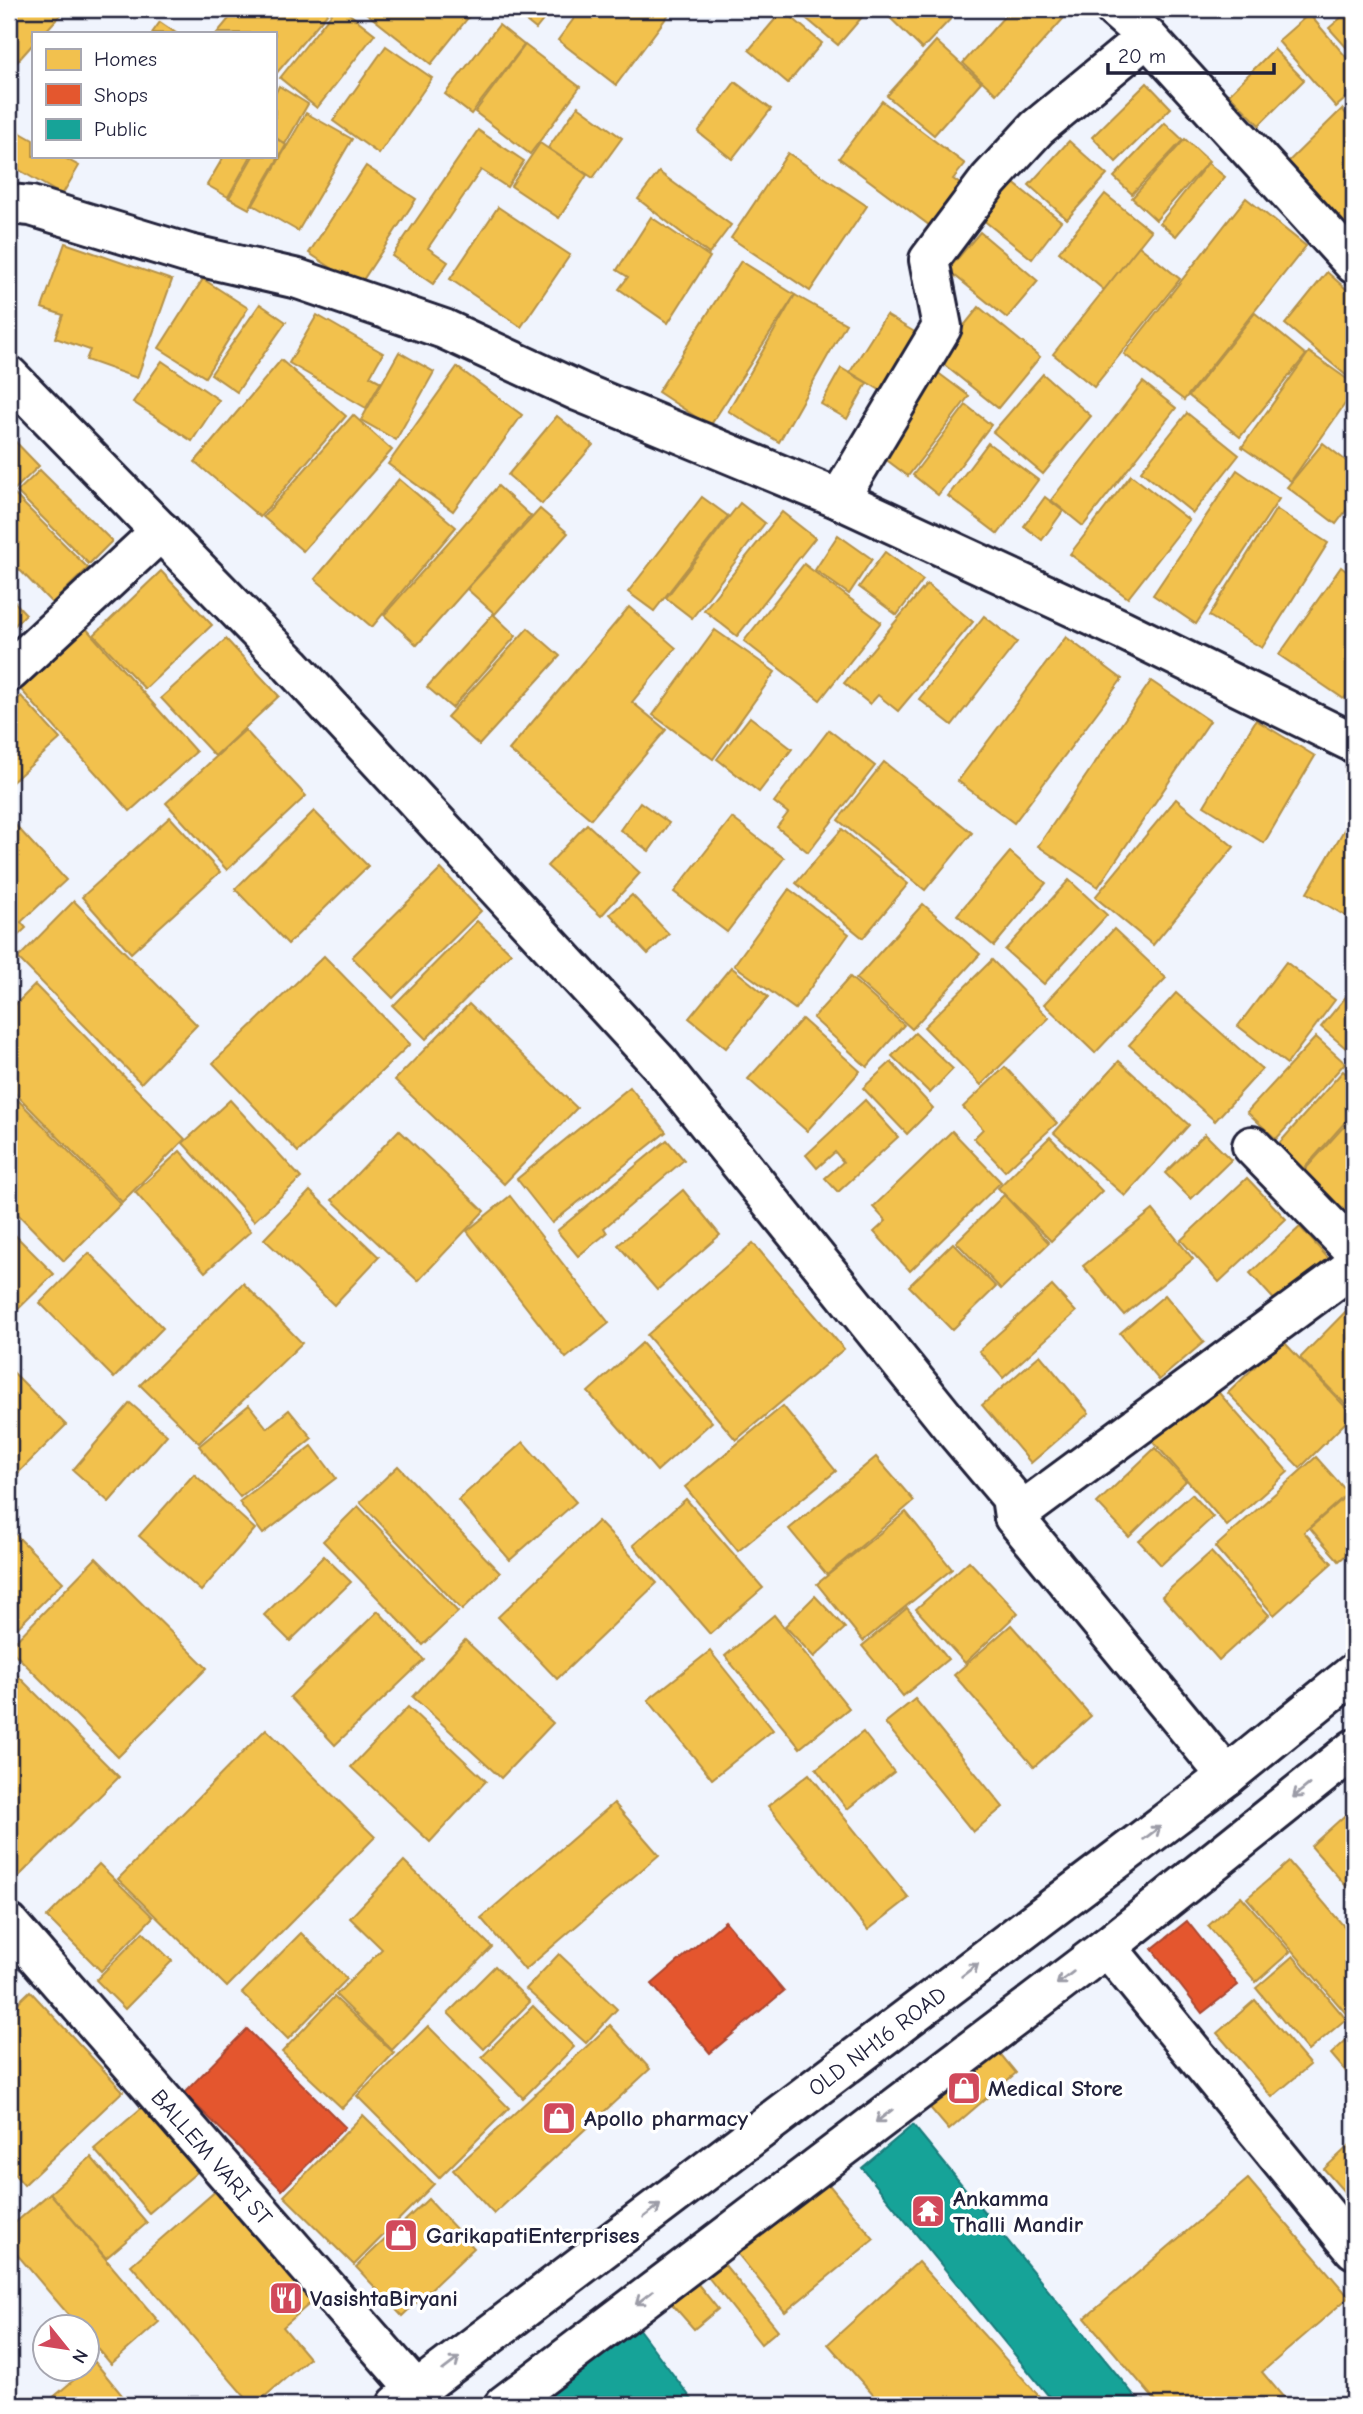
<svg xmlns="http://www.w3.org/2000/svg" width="1363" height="2414" font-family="'Comic Neue',sans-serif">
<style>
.homes{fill:#f2c14e;stroke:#b49148;stroke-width:2}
.shops{fill:#e4572e;stroke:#aa4732;stroke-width:2}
.public{fill:#17a398;stroke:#1a7c7c;stroke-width:2}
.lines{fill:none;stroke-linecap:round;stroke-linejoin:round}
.minor-casing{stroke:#22223b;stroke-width:44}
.tertiary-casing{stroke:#22223b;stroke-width:44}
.primary-casing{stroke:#22223b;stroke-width:44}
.minor{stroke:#fff;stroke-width:38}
.tertiary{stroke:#fff;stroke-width:38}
.primary{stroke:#fff;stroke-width:38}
.oneway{stroke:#9c9ca7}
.labels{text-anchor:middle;stroke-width:7;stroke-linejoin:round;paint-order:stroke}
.street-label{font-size:23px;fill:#22223b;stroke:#fff}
.poi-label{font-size:23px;font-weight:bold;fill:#22223b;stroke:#fff;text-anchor:start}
</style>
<rect width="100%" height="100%" fill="#f0f4fd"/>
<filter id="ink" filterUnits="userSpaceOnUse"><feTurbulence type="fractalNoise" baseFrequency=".0143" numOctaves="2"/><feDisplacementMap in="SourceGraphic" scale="14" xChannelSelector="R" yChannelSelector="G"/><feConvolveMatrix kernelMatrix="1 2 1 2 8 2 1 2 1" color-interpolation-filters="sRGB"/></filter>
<g filter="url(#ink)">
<!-- homes -->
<g class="homes">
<polygon points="9,9 66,9 44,33 33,33 33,44 9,71"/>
<polygon points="237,9 328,9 330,10 275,75 275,33 217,33"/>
<polygon points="335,9 343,9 375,34 317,108 280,78"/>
<polygon points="361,9 475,9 431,64"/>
<polygon points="511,9 552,9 536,29"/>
<polygon points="581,9 671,9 672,10 616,85 558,40"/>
<polygon points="795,9 869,9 838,45"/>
<polygon points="881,9 960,9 922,49"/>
<polygon points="1011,9 1072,9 996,94 963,63"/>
<polygon points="1351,9 1354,9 1354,56 1329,28"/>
<polygon points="783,10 822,43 788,83 749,50"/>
<polygon points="1309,14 1354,66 1354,91 1336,107 1278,41"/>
<polygon points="160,22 176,33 152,33"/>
<polygon points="499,25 524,45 471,114 445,94"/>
<polygon points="936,41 981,82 934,135 887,96"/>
<polygon points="525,45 580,87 530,154 475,112"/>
<polygon points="386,46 432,78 379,154 333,121"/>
<polygon points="1274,49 1304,80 1259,125 1229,94"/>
<polygon points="735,82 771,109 732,159 698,132"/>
<polygon points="1147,83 1171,108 1116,162 1092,137"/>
<polygon points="279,86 308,104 285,144 275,137 275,94"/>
<polygon points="882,101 965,164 953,179 960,184 929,225 839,158"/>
<polygon points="578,106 622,138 593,178 548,148"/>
<polygon points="1342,109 1354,123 1354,224 1350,228 1287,163"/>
<polygon points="306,113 352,139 298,231 253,205"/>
<polygon points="1165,123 1183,140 1132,194 1114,177"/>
<polygon points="478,130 524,161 507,187 481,170 428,248 448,262 433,284 392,256"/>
<polygon points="19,132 33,140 33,156 61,156 79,166 62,195 9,164 9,150"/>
<polygon points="275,138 286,145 249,209 229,198 253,156 275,156"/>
<polygon points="1185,139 1209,161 1156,220 1132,198"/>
<polygon points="1069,141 1107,175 1067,219 1029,185"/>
<polygon points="540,143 587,175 559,218 511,186"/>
<polygon points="788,153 867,206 810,291 731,238"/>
<polygon points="224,156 251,156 228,197 207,185"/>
<polygon points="1208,163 1225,177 1176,236 1160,223"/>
<polygon points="366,166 416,199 359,286 309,253"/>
<polygon points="659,172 731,225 709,254 638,199"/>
<polygon points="1012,182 1061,221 1032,259 982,219"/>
<polygon points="1105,194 1151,231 1104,290 1059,252"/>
<polygon points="1246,198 1306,246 1184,400 1124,354"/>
<polygon points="498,207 570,255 521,327 450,279"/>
<polygon points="651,217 710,257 668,323 619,289 628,277 617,270"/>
<polygon points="980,232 1038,281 1007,318 948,270"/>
<polygon points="65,243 172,280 137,378 86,360 90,350 55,338 63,315 42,308"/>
<polygon points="1139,246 1180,279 1094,387 1053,354"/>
<polygon points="741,261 795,295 710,426 658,392"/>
<polygon points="1327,272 1354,296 1354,382 1285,324"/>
<polygon points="203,279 248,308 205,377 159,348"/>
<polygon points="795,295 846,324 779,442 728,411"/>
<polygon points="260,304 286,322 237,392 211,374"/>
<polygon points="979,307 1040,357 998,408 937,359"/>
<polygon points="1255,313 1306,355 1240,437 1189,396"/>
<polygon points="317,315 383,353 370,376 381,382 366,408 289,363"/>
<polygon points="886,315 923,337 888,395 850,372"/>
<polygon points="399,352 434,372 396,440 361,420"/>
<polygon points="1309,352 1354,384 1354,391 1291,481 1242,447"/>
<polygon points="281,360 346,416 260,517 195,462"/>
<polygon points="162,361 219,400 192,441 133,402"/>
<polygon points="457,367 522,415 453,511 388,464"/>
<polygon points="841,368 867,383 847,419 821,404"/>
<polygon points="937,372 969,396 908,476 876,452"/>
<polygon points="1043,374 1091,416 1043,474 993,432"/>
<polygon points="1143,382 1176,408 1083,526 1051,500"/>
<polygon points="966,405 991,425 938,495 913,475"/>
<polygon points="1187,413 1239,455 1193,513 1141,471"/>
<polygon points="353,415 392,450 303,551 263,517"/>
<polygon points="557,416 593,445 542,504 508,475"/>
<polygon points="9,435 39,466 12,492 88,568 52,603 9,559"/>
<polygon points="988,443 1038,480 998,534 948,496"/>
<polygon points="1323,443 1354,467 1354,500 1336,524 1287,487"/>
<polygon points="40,470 112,541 89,564 17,492"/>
<polygon points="1237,470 1279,499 1196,624 1153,595"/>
<polygon points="1131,475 1189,520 1128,598 1070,554"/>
<polygon points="399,479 456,527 372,627 315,579"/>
<polygon points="498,486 531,516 417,645 384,615"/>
<polygon points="702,497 728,516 654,611 628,592"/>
<polygon points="1045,497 1063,511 1042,540 1024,526"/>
<polygon points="740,503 765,523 692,618 666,598"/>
<polygon points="540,509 568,533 495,614 467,589"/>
<polygon points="1276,509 1328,543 1262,648 1209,616"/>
<polygon points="782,512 815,538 737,636 704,610"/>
<polygon points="838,535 872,559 849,594 815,570"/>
<polygon points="885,552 923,580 897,615 859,587"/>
<polygon points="804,564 881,622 820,700 744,641"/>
<polygon points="1341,567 1354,577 1354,684 1344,699 1279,655"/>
<polygon points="161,571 212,625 145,689 94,635"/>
<polygon points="927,584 973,622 898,711 878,695 870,704 844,683"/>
<polygon points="9,596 26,614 9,631"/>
<polygon points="629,607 676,648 632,702 666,730 591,819 509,750"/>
<polygon points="493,614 516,636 452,708 427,687"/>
<polygon points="984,616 1017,642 952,725 919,699"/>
<polygon points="84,626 196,752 130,811 15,683"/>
<polygon points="528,628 560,656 479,745 447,717"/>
<polygon points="715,630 775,672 713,759 653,715"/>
<polygon points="1066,637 1122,679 1014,823 958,781"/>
<polygon points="226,639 279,696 215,756 161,698"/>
<polygon points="1151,681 1210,721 1098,887 1038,846"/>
<polygon points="21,696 60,739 9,785 9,708"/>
<polygon points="750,717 792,749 759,792 717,759"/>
<polygon points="1256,720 1315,756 1264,843 1204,806"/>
<polygon points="245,730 306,796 227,870 166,803"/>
<polygon points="829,730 875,766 808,852 777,827 788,813 774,802"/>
<polygon points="884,762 972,833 925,890 838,820"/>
<polygon points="1176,799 1234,847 1153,945 1095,897"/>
<polygon points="640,802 669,823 649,851 620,830"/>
<polygon points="314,811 368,866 288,944 235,889"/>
<polygon points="1354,813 1354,921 1307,893"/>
<polygon points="170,817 220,872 131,953 82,897"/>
<polygon points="9,818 66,880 21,922 26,928 9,944"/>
<polygon points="732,818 784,858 727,932 674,892"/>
<polygon points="587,824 640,873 601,916 547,866"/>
<polygon points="842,829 908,884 863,938 796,883"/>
<polygon points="1010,852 1046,883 994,946 957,915"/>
<polygon points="441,869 481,911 393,998 352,957"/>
<polygon points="1069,880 1107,915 1044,984 1005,950"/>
<polygon points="789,889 849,934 795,1009 734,965"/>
<polygon points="632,895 669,934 648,954 610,914"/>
<polygon points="74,901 197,1025 141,1083 18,958"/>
<polygon points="923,904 980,954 912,1029 856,979"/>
<polygon points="477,921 511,953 426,1039 393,1006"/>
<polygon points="1114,929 1166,978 1095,1053 1044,1004"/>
<polygon points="324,956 410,1044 298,1152 213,1063"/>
<polygon points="992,960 1049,1018 981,1085 924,1027"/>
<polygon points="1286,962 1335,1000 1287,1064 1238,1026"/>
<polygon points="731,967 768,997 726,1048 689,1018"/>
<polygon points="850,977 904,1025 867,1067 813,1018"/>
<polygon points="35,985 185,1139 122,1202 9,1087 9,1011"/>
<polygon points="1354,987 1354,1055 1321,1027"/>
<polygon points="1176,993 1262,1069 1215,1121 1129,1045"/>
<polygon points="469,1004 577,1108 504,1184 395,1080"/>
<polygon points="802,1019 860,1071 807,1131 748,1079"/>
<polygon points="915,1033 953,1069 930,1093 892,1056"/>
<polygon points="1316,1037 1345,1063 1276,1139 1247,1112"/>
<polygon points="1119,1061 1189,1125 1125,1196 1054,1133"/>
<polygon points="891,1062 933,1108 907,1134 863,1088"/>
<polygon points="1005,1067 1057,1123 1005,1171 974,1138 983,1129 963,1107"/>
<polygon points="1343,1071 1354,1080 1354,1112 1302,1171 1275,1148"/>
<polygon points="630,1087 666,1132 552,1223 517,1179"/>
<polygon points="9,1091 121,1204 64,1261 9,1205"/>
<polygon points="230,1100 301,1178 254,1221 183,1143"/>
<polygon points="865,1100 898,1137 838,1192 825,1178 843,1162 835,1152 817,1168 806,1155"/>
<polygon points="1354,1115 1354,1221 1301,1174"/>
<polygon points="399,1130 484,1211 418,1281 332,1200"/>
<polygon points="952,1131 1001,1182 910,1271 874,1232 886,1221 873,1207"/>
<polygon points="1205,1134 1231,1160 1191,1199 1165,1173"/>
<polygon points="1050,1137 1102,1191 1051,1241 998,1188"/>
<polygon points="667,1140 684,1160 604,1228 607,1233 578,1256 557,1231"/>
<polygon points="180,1151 251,1231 205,1272 135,1192"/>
<polygon points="1247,1178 1286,1219 1219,1282 1181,1240"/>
<polygon points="683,1190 720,1235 657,1290 618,1245"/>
<polygon points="310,1191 379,1257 334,1305 264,1239"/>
<polygon points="1004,1195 1049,1243 1001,1289 956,1242"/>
<polygon points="510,1196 609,1323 566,1358 467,1231"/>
<polygon points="1153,1210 1193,1259 1124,1315 1083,1266"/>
<polygon points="1300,1227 1329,1259 1279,1305 1250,1273"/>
<polygon points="9,1229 54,1274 9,1318"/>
<polygon points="753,1243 844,1349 736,1440 647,1335"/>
<polygon points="953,1243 996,1287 952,1330 909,1286"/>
<polygon points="89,1253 163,1328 114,1378 40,1303"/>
<polygon points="243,1283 302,1343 199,1443 140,1385"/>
<polygon points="1052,1286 1076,1312 1003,1378 979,1351"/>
<polygon points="1165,1295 1204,1342 1159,1380 1120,1333"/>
<polygon points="1354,1303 1354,1413 1300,1358"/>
<polygon points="1282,1340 1353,1415 1300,1468 1228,1393"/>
<polygon points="642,1343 712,1422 657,1471 588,1392"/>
<polygon points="1040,1355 1089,1413 1031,1463 982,1405"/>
<polygon points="9,1368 66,1425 16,1475 9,1468"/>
<polygon points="1213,1386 1288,1472 1227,1526 1151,1439"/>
<polygon points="130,1403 167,1435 109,1502 73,1470"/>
<polygon points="249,1405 267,1428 289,1410 312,1438 240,1497 199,1446"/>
<polygon points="783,1406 836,1471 738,1551 685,1487"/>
<polygon points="523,1442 576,1502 510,1560 458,1500"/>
<polygon points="312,1446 336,1478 263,1534 239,1502"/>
<polygon points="1155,1448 1186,1481 1129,1537 1097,1503"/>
<polygon points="876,1457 914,1501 827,1575 789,1529"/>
<polygon points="1316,1457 1348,1493 1304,1532 1332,1563 1274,1615 1215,1547"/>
<polygon points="398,1466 500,1573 462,1610 360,1502"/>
<polygon points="194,1474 255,1529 201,1591 139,1536"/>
<polygon points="1192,1494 1213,1517 1161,1565 1139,1541"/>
<polygon points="1347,1495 1354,1503 1354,1548 1339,1561 1310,1528"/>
<polygon points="686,1499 763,1588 710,1634 633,1545"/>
<polygon points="358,1506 458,1612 423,1645 323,1541"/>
<polygon points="906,1512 952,1569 863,1641 817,1584"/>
<polygon points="598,1521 657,1583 557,1679 498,1617"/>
<polygon points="10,1529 63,1582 9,1636 9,1530"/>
<polygon points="1211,1552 1269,1615 1219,1660 1162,1596"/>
<polygon points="324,1556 351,1582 290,1641 264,1615"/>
<polygon points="96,1558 207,1668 118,1757 9,1648"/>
<polygon points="969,1561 1018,1613 965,1663 916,1609"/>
<polygon points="815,1596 845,1628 814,1657 785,1626"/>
<polygon points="907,1608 948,1659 903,1696 862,1646"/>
<polygon points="378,1611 424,1660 335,1745 290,1697"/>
<polygon points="774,1615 849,1708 800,1748 725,1656"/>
<polygon points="1011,1625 1091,1716 1034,1767 954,1675"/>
<polygon points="465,1640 553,1723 501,1778 413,1697"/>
<polygon points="710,1651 773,1730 712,1779 648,1700"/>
<polygon points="11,1669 119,1777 13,1882 9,1878 9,1671"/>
<polygon points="915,1699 1003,1807 973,1832 885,1723"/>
<polygon points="408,1707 486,1781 430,1842 351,1767"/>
<polygon points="266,1729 375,1837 227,1987 118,1879"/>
<polygon points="863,1732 894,1772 847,1809 816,1769"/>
<polygon points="809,1774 909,1898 868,1930 768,1806"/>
<polygon points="614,1803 659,1855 525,1970 481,1918"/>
<polygon points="1354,1807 1354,1895 1311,1846"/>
<polygon points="404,1861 492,1947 392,2050 336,1995 382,1949 350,1918"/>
<polygon points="1289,1862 1354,1938 1354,2012 1349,2017 1247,1898"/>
<polygon points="99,1864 153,1917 101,1971 47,1917"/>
<polygon points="1241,1896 1290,1952 1256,1982 1208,1926"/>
<polygon points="143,1932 172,1961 125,2009 96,1980"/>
<polygon points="301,1933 347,1979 288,2039 242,1993"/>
<polygon points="559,1954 617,2009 586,2043 526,1989"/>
<polygon points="1293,1956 1346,2019 1308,2051 1256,1988"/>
<polygon points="495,1966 530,2002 484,2049 448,2013"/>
<polygon points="30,1991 123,2091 24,2185 9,2168 9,2011"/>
<polygon points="334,1997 394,2053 342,2108 282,2052"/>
<polygon points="1255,2000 1310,2065 1272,2097 1217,2033"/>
<polygon points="533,2006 574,2047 523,2098 482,2057"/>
<polygon points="610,2025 650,2069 494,2214 453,2170"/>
<polygon points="428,2026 509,2108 439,2178 357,2096"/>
<polygon points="1354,2033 1354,2081 1331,2054"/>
<polygon points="988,2039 1016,2073 949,2130 921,2097"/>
<polygon points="146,2104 202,2168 149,2213 94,2149"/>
<polygon points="363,2115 434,2184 354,2265 284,2196"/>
<polygon points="1354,2141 1354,2203 1324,2169"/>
<polygon points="91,2157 147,2223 106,2258 50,2193"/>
<polygon points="1248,2179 1349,2297 1262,2372 1290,2405 1159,2405 1085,2318"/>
<polygon points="825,2180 874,2239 785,2312 737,2253"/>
<polygon points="218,2189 314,2300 283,2327 309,2358 255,2405 252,2405 131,2265"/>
<polygon points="50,2193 159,2322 111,2364 88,2337 88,2326 78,2326 9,2245 9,2228"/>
<polygon points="428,2199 474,2248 402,2316 356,2267"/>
<polygon points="918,2262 1047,2405 882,2405 828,2344"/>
<polygon points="724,2264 778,2330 761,2344 708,2277"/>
<polygon points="697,2283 718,2309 694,2329 672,2304"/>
<polygon points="95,2362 130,2405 44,2405 88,2368"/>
</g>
<!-- shops -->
<g class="shops">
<polygon points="725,1921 784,1991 710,2053 652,1984"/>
<polygon points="1187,1921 1238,1985 1202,2013 1152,1949"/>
<polygon points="247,2029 345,2127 282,2190 184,2093"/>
</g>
<!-- public -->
<g class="public">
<polygon points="913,2125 1142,2405 1056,2405 862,2168"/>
<polygon points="635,2324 696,2405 533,2405"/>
</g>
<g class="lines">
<!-- minor casing -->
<g class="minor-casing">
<g id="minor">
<polyline points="1115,9 1147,37 1354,264"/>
<polyline points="9,204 31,206 189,254 298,279 444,329 580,392 839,499 1123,630 1354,743"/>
<polyline points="839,499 942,327 929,260 989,180 1037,128 1147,37"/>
<polyline points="9,672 161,531"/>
<polyline points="1252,1146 1354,1251"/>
<polyline points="1014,1517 1354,1266"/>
<polyline points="9,1924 416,2390"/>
<polyline points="1107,1947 1354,2249"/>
</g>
</g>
<!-- tertiary casing -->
<g class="tertiary-casing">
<polyline id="tertiary" points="9,376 291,665 660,1064 957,1433 1011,1497 1014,1517 1227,1776"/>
</g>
<!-- primary casing -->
<g class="primary-casing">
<g id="primary">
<polyline points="397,2405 1227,1776 1354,1673"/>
<polyline points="504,2405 1107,1947 1354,1749"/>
</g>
</g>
<!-- minor -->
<use href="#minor" class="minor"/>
<!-- tertiary -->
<use href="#tertiary" class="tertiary"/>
<!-- primary -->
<use href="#primary" class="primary"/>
</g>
<!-- one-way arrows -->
<defs><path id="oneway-shaft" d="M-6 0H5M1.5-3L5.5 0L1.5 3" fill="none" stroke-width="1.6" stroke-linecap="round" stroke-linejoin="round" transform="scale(1.75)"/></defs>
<g class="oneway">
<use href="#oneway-shaft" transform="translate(1301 1791) rotate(141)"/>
<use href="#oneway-shaft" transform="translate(1152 1833) rotate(-37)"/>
<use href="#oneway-shaft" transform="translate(970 1970) rotate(-37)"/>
<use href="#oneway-shaft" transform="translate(1065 1978) rotate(143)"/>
<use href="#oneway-shaft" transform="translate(884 2116) rotate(143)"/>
<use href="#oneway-shaft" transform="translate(652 2211) rotate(-37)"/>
<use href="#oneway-shaft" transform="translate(644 2298) rotate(143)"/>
<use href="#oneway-shaft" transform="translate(451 2364) rotate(-37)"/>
</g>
</g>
<!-- icons -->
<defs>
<g id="shop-square" transform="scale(1.75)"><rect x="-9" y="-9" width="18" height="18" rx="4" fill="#d1495b" stroke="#fff"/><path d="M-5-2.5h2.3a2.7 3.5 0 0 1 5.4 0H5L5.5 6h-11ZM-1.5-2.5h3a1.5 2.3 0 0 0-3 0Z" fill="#fff"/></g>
<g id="temple-square" transform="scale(1.75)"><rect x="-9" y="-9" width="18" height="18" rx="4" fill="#d1495b" stroke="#fff"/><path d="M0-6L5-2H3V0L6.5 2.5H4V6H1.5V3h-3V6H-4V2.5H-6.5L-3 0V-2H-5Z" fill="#fff"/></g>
<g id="restaurant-square" transform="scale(1.75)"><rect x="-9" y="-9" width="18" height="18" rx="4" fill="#d1495b" stroke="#fff"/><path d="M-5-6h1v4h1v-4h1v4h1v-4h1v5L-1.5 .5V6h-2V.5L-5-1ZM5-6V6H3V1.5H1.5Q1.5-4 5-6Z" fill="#fff"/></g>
</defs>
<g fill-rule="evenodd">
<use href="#shop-square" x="964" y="2088"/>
<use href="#shop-square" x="559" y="2118"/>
<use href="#temple-square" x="928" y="2211"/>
<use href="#shop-square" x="401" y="2235"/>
<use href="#restaurant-square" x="286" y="2298"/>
</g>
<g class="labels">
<!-- street labels -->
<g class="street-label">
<text transform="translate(877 2041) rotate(-37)" y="8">OLD NH16 ROAD</text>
<text transform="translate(212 2157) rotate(49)" y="8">BALLEM VARI ST</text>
</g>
<!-- poi labels -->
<g class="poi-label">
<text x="988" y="2096">Medical Store</text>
<text x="584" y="2126">Apollo pharmacy</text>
<text x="953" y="2206">Ankamma<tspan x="953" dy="26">Thalli Mandir</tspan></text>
<text x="426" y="2243">GarikapatiEnterprises</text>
<text x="310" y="2306">VasishtaBiryani</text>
</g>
</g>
<!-- margin -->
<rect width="1363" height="2414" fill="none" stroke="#fff" stroke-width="35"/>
<rect x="18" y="18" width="1328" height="2379" fill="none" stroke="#22223b" stroke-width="2.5" filter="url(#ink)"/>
<!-- legend -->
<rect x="32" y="32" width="245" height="126" fill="#ffffff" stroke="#a7a7b1" stroke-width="2"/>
<rect x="46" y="49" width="35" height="21" fill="#f2c14e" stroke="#a7a7b1" stroke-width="2"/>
<text x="94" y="66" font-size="21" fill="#22223b">Homes</text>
<rect x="46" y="84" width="35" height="21" fill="#e4572e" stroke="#a7a7b1" stroke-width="2"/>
<text x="94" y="102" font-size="21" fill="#22223b">Shops</text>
<rect x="46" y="119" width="35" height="21" fill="#17a398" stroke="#a7a7b1" stroke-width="2"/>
<text x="94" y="136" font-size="21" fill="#22223b">Public</text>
<!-- north arrow -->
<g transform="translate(66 2348) rotate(120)"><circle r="33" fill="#ffffff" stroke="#a7a7b1" stroke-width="2"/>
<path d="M0-5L12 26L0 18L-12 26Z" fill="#d1495b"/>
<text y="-10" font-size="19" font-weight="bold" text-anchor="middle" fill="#22223b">N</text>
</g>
<!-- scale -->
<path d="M1108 63v10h166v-10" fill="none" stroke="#22223b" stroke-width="3.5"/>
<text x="1118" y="63" font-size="21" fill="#22223b" stroke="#ffffff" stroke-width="5" paint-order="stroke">20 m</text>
</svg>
